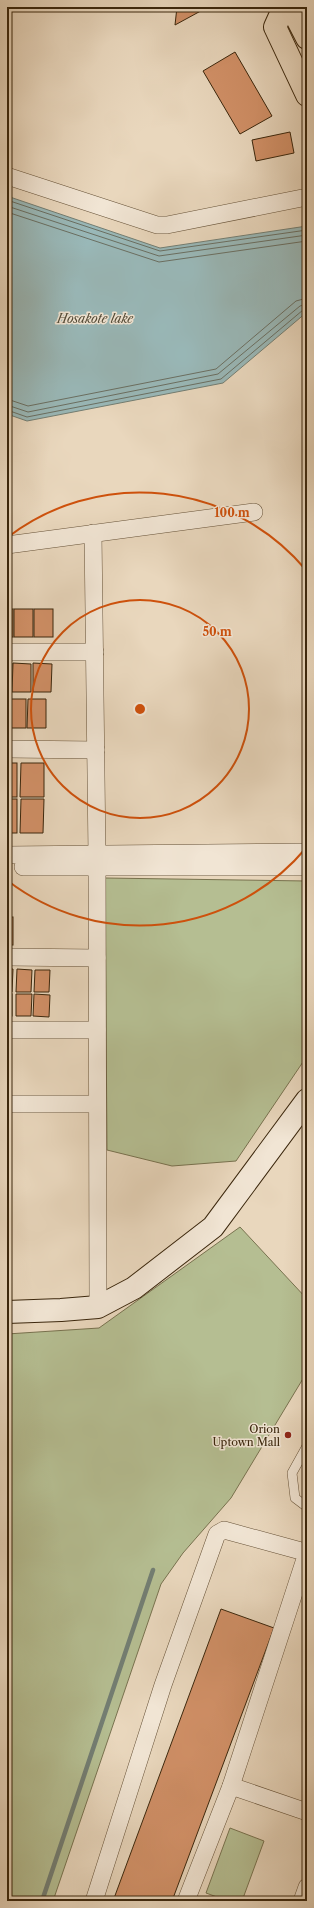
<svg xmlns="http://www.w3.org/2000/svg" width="314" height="1908" font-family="'Libre Caslon Text',serif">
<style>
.green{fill:#b5be92;stroke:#78724f}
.water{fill:#99b8b8;stroke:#737e73}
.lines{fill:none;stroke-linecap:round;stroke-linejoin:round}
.shore{stroke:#6a6f62;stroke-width:1}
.stream{stroke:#737e73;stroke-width:4.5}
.building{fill:#d19067;stroke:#3a260c}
.lane-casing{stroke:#665238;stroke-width:10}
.street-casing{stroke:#665238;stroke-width:18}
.secondary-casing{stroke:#3a260c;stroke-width:24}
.primary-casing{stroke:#3a260c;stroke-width:24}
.highway-casing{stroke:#3a260c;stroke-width:24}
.lane{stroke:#f1e5d4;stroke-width:9}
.street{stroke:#f1e5d4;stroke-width:17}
.secondary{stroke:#f1e5d4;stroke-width:22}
.primary{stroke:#e9d7bd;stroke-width:22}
.highway{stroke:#e9d7bd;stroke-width:22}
.ring{fill:none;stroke:#ce510c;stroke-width:2}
.poi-dot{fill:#8f2418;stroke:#f1e5d4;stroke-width:1.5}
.labels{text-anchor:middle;stroke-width:3;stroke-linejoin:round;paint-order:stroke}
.poi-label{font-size:11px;fill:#3a260c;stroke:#f1e5d4;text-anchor:end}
.water-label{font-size:12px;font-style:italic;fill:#524a37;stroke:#f1e5d4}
.centre{fill:#ce510c;stroke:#f1e5d4;stroke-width:2}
.ring-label{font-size:12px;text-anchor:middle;font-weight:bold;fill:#ce510c;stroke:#f1e5d4;stroke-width:3;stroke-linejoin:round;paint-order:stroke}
</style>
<rect width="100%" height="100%" fill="#e9d7bd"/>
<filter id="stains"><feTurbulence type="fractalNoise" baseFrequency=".005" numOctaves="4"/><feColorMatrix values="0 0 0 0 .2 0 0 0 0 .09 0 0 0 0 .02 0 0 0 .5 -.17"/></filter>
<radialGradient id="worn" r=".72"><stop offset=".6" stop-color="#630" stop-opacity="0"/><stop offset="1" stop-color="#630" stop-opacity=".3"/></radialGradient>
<!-- green -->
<g class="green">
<polygon points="105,878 307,881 307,1056 236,1161 172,1166 107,1150"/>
<polygon points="240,1227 307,1299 307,1372 231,1498 183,1553 161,1584 53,1901 7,1901 7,1334 99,1328"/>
<polygon points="230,1828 264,1841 242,1901 228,1901 206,1893"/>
</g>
<!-- water -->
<polygon class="water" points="7,196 160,248 307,226 307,312 223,383 27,421 7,414"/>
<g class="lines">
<!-- shore -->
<g class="shore">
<polyline points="7,200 160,251 307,230"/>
<polyline points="7,206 159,256 307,235"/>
<polyline points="7,212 159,262 307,241"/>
<polyline points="7,399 28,406 216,369 296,301 307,298"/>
<polyline points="7,405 28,412 218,374 300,306 307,304"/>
<polyline points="7,410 27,417 221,379 303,310 307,309"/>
</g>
<!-- stream -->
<polyline class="stream" points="42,1901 153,1570"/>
</g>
<!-- building -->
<g class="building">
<polygon points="177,7 208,7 175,25"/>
<polygon points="235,52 272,116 240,134 203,71"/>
<polygon points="290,132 294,153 256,161 252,140"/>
<rect x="7" y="609" width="6" height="28"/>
<rect x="14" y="609" width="19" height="28"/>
<rect x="34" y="609" width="19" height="28"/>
<polygon points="7,663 12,663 11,692 7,692"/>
<polygon points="13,663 31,664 31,692 12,692"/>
<polygon points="33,663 52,664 51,692 33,692"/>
<rect x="7" y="699" width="19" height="29"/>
<polygon points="28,699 46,699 46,728 27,728"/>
<rect x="7" y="763" width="10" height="34"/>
<polygon points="21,763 44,763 44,797 20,797"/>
<rect x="7" y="799" width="10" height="34"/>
<polygon points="21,799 44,799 43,833 20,833"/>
<rect x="7" y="917" width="6" height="28"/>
<polygon points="7,969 13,969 12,992 7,992"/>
<polygon points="17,969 32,970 31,992 16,992"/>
<polygon points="35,970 50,970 49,992 34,992"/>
<rect x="7" y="994" width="5" height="22"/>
<polygon points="16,994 32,994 31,1016 16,1016"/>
<polygon points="34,994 50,995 49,1017 33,1016"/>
<polygon points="221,1609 274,1628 172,1901 113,1901"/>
</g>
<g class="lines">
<!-- lane casing -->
<g class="lane-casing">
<polyline id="lane" points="307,1446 292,1473 295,1498 307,1507"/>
</g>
<!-- street casing -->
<g class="street-casing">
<g id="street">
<polyline points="7,176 157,225 167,225 307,197"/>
<polyline points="93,533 97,855 98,1307"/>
<polyline points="7,545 254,512"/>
<polyline points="7,652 95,652"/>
<polyline points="7,749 96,750"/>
<polyline points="7,855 307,852"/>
<polyline points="23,867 307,867"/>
<polyline points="7,957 97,958"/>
<polyline points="7,1030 97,1030"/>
<polyline points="7,1104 97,1104"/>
<polyline points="231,1786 307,1812"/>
<polyline points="94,1901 163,1685 217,1534 224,1530 301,1551 306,1556 231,1786 186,1901"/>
<polyline points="302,1901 307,1887"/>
</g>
</g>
<!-- secondary casing -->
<g class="secondary-casing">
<polyline id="secondary" points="7,1312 61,1310 98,1307 134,1288 213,1227 307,1100"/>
</g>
<!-- primary casing -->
<g class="primary-casing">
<polyline id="primary" points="284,7 275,27 307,95"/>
</g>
<!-- highway casing -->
<g class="highway-casing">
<polyline id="highway" points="291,7 307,38"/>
</g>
<!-- lane -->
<use href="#lane" class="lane"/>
<!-- street -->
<use href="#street" class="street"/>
<!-- secondary -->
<use href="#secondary" class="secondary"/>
<!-- primary -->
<use href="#primary" class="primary"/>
<!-- highway -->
<use href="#highway" class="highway"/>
</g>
<!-- distance rings -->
<g class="ring">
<circle cx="140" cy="709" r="109"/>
<path d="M306 848A217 217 0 0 1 8 881M8 537A217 217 0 0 1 306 570"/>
</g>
<!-- markers -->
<circle class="poi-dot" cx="288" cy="1435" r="4"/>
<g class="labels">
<!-- poi labels -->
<g class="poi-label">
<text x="280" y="1433">Orion<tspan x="280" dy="13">Uptown Mall</tspan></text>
</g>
<!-- water labels -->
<g class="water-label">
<text x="95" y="323">Hosakote lake</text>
</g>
</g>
<circle cx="140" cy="709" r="6" class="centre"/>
<g class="ring-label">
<text x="232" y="517">100 m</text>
<text x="217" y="636">50 m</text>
</g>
<!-- margin -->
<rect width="314" height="1908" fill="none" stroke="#e9d7bd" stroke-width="24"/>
<rect x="8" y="8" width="298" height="1892" fill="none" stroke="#3a260c" stroke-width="2"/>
<rect x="12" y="12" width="290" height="1884" fill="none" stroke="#3a260c"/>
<rect width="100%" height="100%" filter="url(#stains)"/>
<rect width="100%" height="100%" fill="url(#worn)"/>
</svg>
